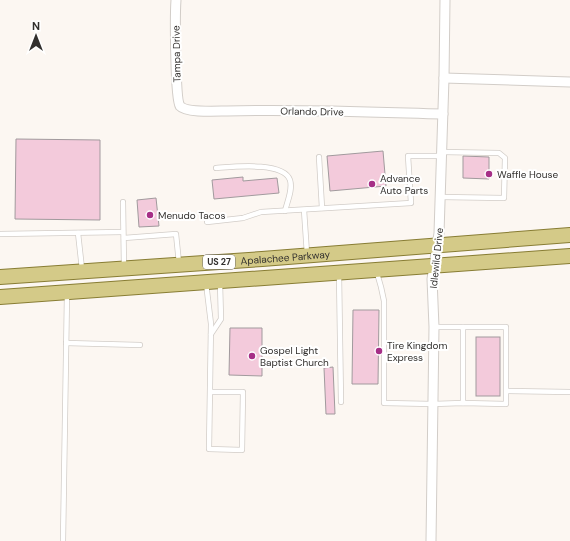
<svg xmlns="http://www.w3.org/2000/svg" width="570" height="541" font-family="'DM Sans',sans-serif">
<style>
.building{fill:#f3cadb;stroke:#a19a9d}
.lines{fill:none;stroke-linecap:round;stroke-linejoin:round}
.lane-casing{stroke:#d2cdc8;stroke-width:6}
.street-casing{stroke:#d2cdc8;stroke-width:11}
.primary-casing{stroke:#887d34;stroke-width:16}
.lane{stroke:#fff;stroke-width:4.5}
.street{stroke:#fff;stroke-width:9}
.primary{stroke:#d4ca88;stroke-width:14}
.poi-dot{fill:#a62f87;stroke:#fff;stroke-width:1.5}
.labels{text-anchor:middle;stroke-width:4;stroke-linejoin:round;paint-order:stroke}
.shield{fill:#fff;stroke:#706e6d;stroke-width:1}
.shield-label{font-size:9px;font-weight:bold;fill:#32302e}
.street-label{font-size:10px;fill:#32302e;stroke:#fff}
.poi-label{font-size:10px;fill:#32302e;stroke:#fff;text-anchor:start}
</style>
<rect width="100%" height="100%" fill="#fcf7f2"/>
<!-- building -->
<g class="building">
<polygon points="16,139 100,140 100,220 15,219"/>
<polygon points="383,151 386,186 330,191 327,156"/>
<polygon points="463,156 489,157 489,179 463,178"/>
<polygon points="243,177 243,181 277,178 279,193 214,199 212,180"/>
<polygon points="156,198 159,226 139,227 137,200"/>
<polygon points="353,310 379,310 378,384 352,384"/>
<polygon points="230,328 262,328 262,376 229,375"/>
<rect x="476" y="337" width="24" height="59"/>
<polygon points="333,367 335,414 326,414 324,368"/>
</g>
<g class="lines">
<!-- lane casing -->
<g class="lane-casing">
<g id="lane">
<polyline points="319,157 322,208"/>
<path d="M216,168C232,167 283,161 290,180C293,190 287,202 285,211"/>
<polyline points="441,197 504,198 505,158 499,153 442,152"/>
<polyline points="123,202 124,267"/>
<polyline points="304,210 307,254"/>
<polyline points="207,222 243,218 261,212 411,203 408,156 441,156"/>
<polyline points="78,233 82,269"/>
<polyline points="0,234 123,232"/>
<polyline points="124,238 176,234 179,263"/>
<polyline points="377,273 381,287 384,301 384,403 433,404 463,403 506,404 506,327 434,327"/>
<polyline points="339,274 341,402"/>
<polyline points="206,283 211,324 209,449 242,450 243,392 210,392"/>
<polyline points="463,327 463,403"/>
<polyline points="211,334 221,319 220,283"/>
<polyline points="66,343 140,345"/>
<polyline points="507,391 570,392"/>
<polyline points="63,541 67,294"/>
</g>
</g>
<!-- street casing -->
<g class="street-casing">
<g id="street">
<path d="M176,0C175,13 175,99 180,106C186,113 218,111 227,111C299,109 371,112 443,114"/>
<polyline points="444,78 570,82"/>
<polyline points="431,541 434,327 432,279 439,233 444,78 445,0"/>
</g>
</g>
<!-- primary casing -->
<g class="primary-casing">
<g id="primary">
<path id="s1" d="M0,277L262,259L570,235"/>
<polyline points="0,297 570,256"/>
</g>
</g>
<!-- lane -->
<use href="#lane" class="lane"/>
<!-- street -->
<use href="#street" class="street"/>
<!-- primary -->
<use href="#primary" class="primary"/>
</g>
<!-- markers -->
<g class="poi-dot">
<circle cx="489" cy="174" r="4"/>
<circle cx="372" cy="184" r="4"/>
<circle cx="150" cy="215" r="4"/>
<circle cx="379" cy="351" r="4"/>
<circle cx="252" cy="356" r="4"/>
</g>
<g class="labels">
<!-- shield labels -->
<rect class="shield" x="203" y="255" width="32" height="14" rx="3"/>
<g class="shield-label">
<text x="219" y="265">US 27</text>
</g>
<!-- street labels -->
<g class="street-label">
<text transform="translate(176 54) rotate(-91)" y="4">Tampa Drive</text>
<text transform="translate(312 111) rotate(1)" y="4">Orlando Drive</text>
<text dy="4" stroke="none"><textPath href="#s1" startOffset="286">Apalachee Parkway</textPath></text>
<text transform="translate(436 258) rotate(-84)" y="4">Idlewild Drive</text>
</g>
<!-- poi labels -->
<g class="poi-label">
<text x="497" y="178">Waffle House</text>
<text x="380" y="182">Advance<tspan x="380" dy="12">Auto Parts</tspan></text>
<text x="158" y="219">Menudo Tacos</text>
<text x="387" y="349">Tire Kingdom<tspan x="387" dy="12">Express</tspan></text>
<text x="260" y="354">Gospel Light<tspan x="260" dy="12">Baptist Church</tspan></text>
</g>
</g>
<!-- north arrow -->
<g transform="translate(36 36)" stroke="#ffffff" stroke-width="3" paint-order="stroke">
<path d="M0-3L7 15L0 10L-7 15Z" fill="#32302e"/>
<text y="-6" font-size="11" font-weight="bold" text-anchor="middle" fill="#32302e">N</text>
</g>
</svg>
